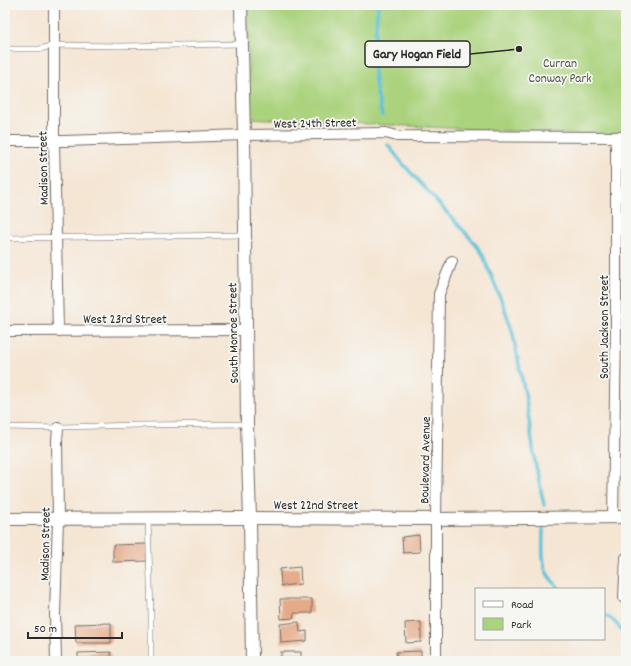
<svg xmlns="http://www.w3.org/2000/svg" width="631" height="666" font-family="Dekko,sans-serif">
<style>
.green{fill:#abd37e;stroke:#6b7f54}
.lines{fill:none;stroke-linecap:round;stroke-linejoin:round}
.stream{stroke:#5cc1da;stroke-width:3.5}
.building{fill:#e5ab89}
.service-casing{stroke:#726c66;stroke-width:6}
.minor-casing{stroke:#726c66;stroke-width:12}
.tertiary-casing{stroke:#726c66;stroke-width:14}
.service{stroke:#fff;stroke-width:5}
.minor{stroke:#fff;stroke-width:10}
.tertiary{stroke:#fff;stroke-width:12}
.labels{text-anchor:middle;stroke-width:3.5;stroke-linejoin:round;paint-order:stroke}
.park-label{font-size:13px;fill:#4b5540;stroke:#f6f6f2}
.street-label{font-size:13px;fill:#2b2b2b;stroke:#f6f6f2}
.leader{fill:none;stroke:#2b2b2b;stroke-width:1.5}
.callout-dot{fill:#2b2b2b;stroke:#f6f6f2;stroke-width:1.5}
.callout{fill:#f6f6f2;stroke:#2b2b2b;stroke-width:1.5}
.callout-label{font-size:14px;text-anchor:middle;font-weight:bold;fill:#2b2b2b}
</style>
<rect width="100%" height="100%" fill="#f6f6f2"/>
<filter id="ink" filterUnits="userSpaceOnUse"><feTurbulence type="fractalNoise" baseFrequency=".025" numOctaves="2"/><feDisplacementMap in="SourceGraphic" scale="8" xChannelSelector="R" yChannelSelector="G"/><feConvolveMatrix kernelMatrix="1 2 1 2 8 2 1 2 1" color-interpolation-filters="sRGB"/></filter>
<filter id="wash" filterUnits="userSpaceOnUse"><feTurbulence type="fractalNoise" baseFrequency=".012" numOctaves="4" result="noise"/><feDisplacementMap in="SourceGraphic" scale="16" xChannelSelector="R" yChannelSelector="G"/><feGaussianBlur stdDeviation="0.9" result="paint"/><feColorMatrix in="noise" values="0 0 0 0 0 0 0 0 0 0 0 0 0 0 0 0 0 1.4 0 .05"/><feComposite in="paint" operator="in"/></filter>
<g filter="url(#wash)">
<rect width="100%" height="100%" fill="#f5e6d4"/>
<!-- green -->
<polygon class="green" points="248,5 626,5 626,137 248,118"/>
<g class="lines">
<!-- stream -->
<g class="stream">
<path d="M378,5C376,28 372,51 374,73C375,88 379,102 382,116"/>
<polyline points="388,145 403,164 472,240 482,253 504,307 512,330 526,399 535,462 544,505"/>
<path d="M543,529C543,542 541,559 546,571C549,578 555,584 560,589"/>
<path d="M604,615C615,620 622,628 626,640"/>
</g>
</g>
<g id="blocks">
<!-- building -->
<g class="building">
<polygon points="419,535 420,552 403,553 402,537"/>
<polygon points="147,544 148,561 113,562 113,545"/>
<polygon points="300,567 301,584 281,586 280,569"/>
<polygon points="280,599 312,599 312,613 294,613 293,618 281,619"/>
<polygon points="299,622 300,632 307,631 307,641 281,643 280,624"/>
<polygon points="421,622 421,642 406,643 405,623"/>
<polygon points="111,623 111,643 76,643 75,624"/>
<polygon points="421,651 421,661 397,661 396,652"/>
<polygon points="111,652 111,661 78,661 78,653"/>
<rect x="281" y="652" width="20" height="9"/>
</g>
</g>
</g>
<g filter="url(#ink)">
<use href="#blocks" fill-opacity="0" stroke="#726c66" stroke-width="1"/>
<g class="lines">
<!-- service casing -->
<g class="service-casing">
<g id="service">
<polyline points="5,49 40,49 55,45 121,46 241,44"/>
<polyline points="5,238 245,235"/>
<polyline points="5,427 58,428 63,427 138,425 247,424"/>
<polyline points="148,519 151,614 151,661"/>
</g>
</g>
<!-- minor casing -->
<g class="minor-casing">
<g id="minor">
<polyline points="54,5 54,141 58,331"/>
<polyline points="5,141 64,141 244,135 386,133 397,136 626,137"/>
<polyline points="5,331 246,330"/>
<polyline points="613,518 616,332 616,137"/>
<polyline points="624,598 626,558"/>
<polyline points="56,661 55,614 58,519 57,440 58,428"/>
<polyline points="436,661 436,519 439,294 452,261"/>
</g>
</g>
<!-- tertiary casing -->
<g class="tertiary-casing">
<g id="tertiary">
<polyline points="241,5 244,135 247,424 250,518 252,661"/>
<polyline points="5,519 250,518 436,519 626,517"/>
</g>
</g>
<!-- service -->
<use href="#service" class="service"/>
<!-- minor -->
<use href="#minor" class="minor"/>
<!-- tertiary -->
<use href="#tertiary" class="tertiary"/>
</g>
</g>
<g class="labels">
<!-- park labels -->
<g class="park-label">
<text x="560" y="67">Curran<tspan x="560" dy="15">Conway Park</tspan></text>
</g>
<!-- street labels -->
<g class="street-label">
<text transform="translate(315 122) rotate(-1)" y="5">West 24th Street</text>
<text transform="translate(42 168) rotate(-91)" y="5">Madison Street</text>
<text x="125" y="323">West 23rd Street</text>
<text transform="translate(603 327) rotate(-90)" y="5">South Jackson Street</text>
<text transform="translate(232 333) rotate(-91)" y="5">South Monroe Street</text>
<text transform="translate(424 460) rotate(-89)" y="5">Boulevard Avenue</text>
<text x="316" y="509">West 22nd Street</text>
<text transform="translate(44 544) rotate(-89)" y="5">Madison Street</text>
</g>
</g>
<!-- callouts -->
<path class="leader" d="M519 49L470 54"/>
<circle class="callout-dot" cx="519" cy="49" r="4"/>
<rect class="callout" x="365" y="41" width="105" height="26" rx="4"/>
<g class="callout-label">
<text x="417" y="58">Gary Hogan Field</text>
</g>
<!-- margin -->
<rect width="631" height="666" fill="none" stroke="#f6f6f2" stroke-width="20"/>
<!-- legend -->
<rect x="475" y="588" width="130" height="52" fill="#f6f6f2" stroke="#a5a5a2"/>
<rect x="483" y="601" width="20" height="6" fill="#ffffff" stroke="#a5a5a2"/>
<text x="511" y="608" font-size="12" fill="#2b2b2b">Road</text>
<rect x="483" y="618" width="20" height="12" fill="#abd37e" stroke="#a5a5a2"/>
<text x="511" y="628" font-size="12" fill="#2b2b2b">Park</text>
<!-- scale -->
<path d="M28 632v6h94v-6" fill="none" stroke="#2b2b2b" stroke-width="2"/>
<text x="34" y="632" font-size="12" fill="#2b2b2b" stroke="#f6f6f2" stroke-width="3" paint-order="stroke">50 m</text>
</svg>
